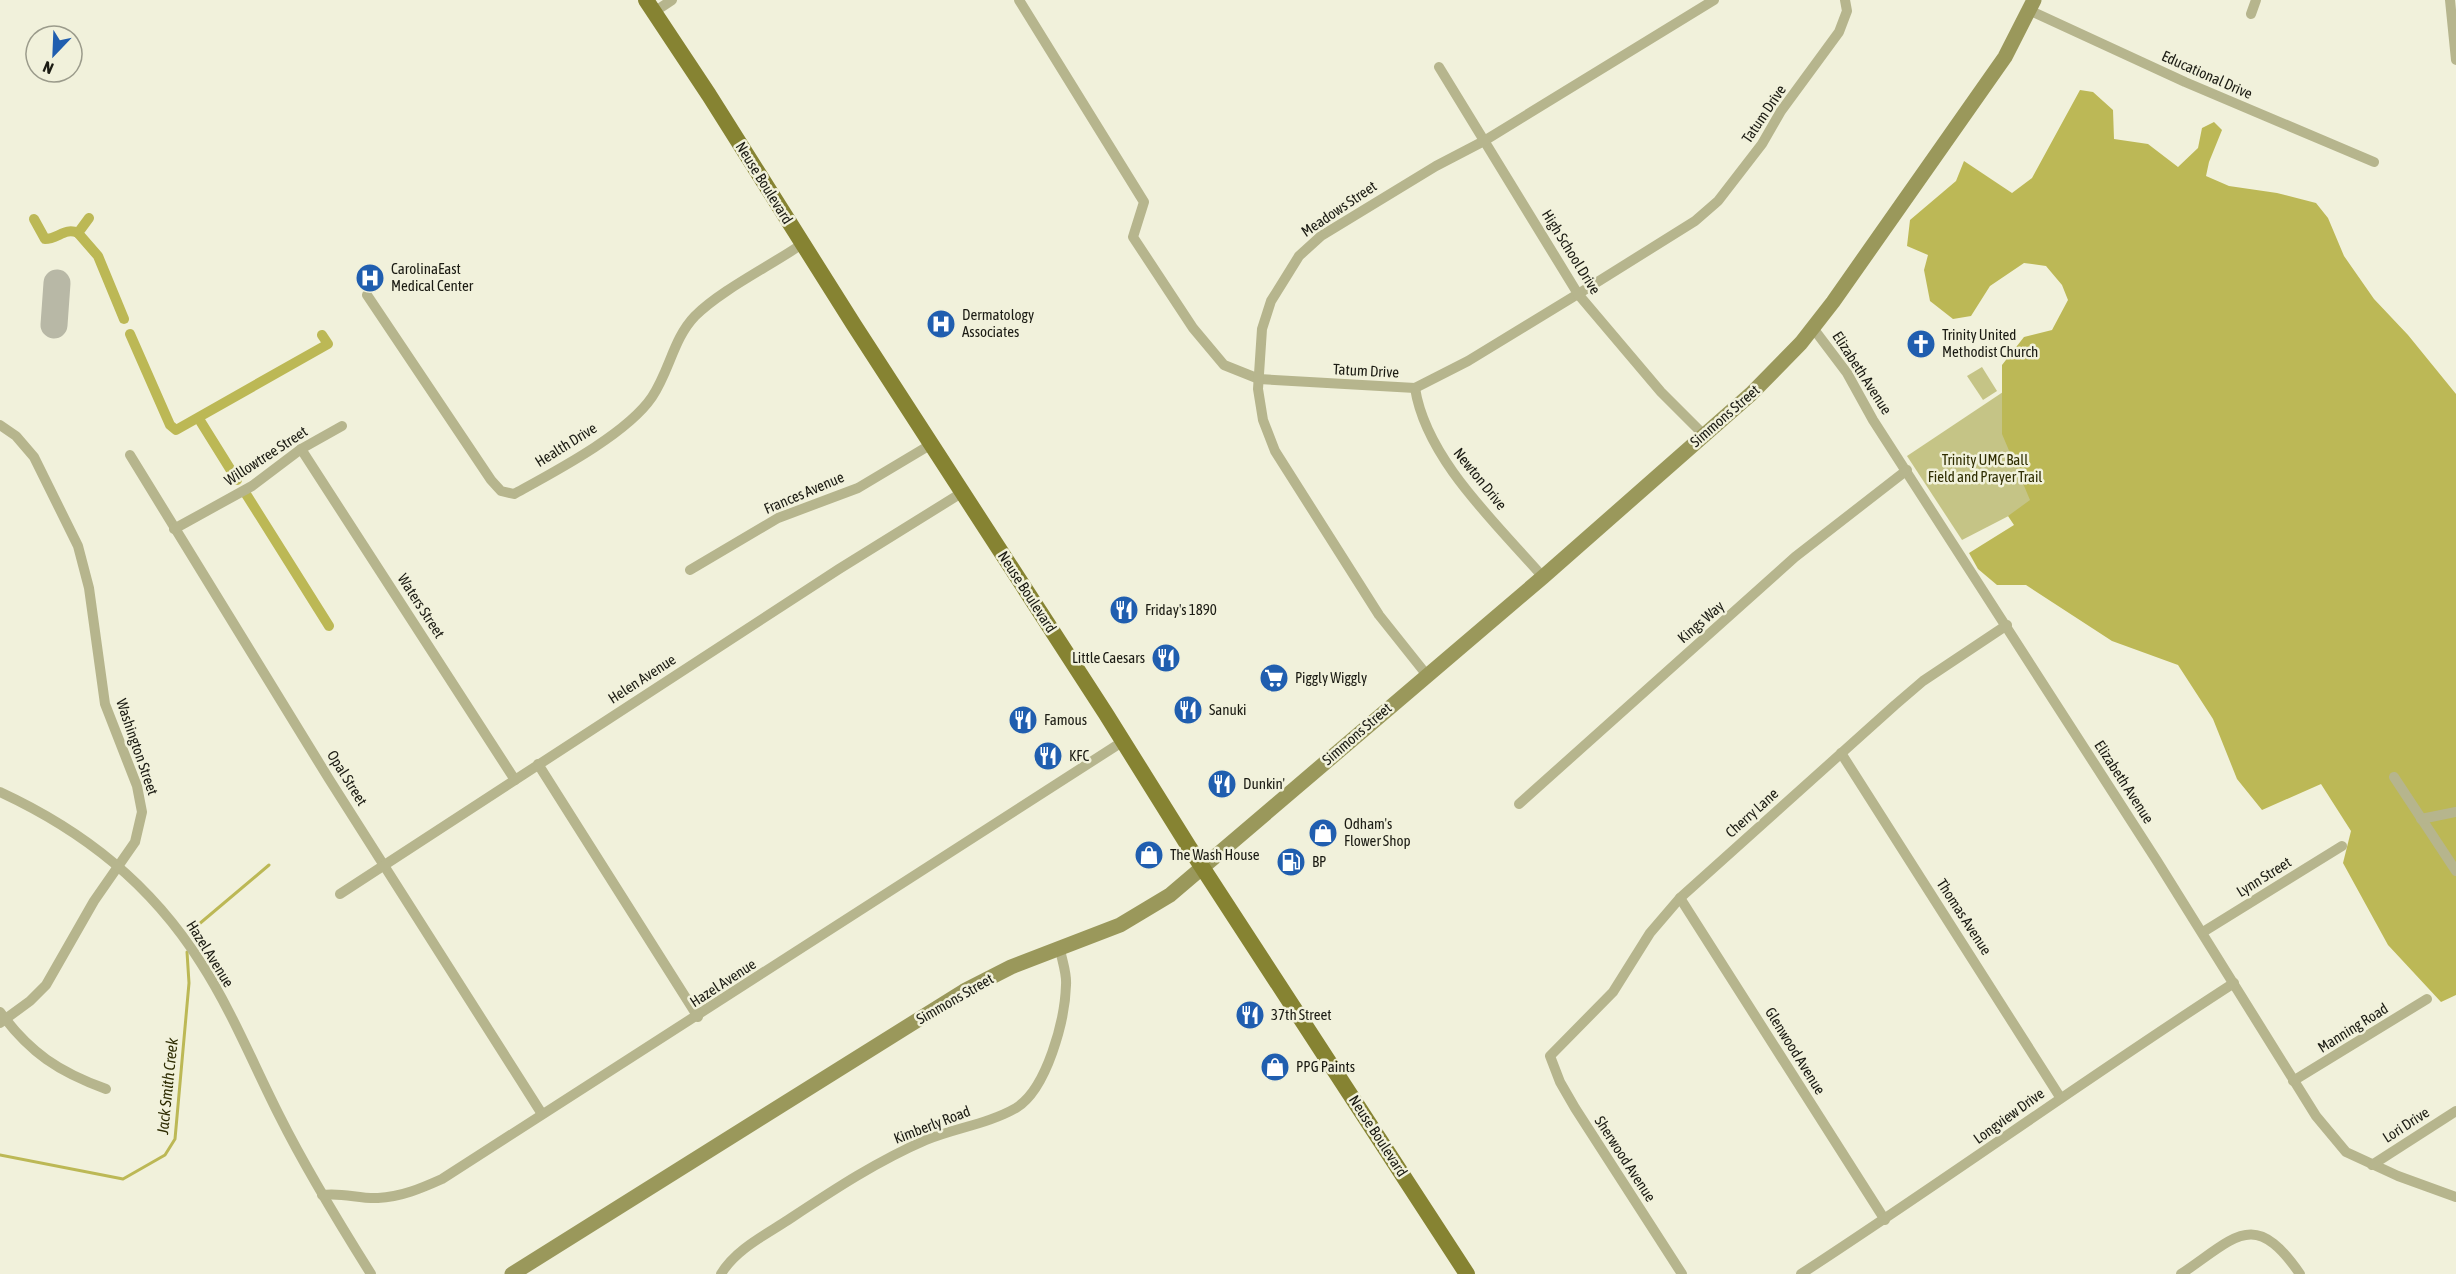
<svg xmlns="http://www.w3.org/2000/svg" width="2456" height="1274" font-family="'Asap Condensed',sans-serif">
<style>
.green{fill:#c5c486}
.forest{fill:#bcb856}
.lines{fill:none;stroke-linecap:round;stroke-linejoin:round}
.stream{stroke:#bcb855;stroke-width:3}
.canal{stroke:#bcb855;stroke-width:10}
.taxiway{stroke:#b8b8a6;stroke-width:27}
.street{stroke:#b6b58d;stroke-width:10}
.secondary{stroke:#9a985b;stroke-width:15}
.primary{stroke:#868332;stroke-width:16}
.labels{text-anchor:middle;stroke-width:5;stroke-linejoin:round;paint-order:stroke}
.street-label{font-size:15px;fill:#1b1b13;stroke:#f1f1db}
.poi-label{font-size:15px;fill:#1b1b13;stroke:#f1f1db;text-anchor:start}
.park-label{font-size:15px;fill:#302e02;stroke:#f1f1db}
.water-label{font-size:16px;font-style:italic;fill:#2d2b00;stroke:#f1f1db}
</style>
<rect width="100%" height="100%" fill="#f1f1db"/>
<!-- green -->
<g class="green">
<polygon points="1982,367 1997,391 1983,400 1967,376"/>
<polygon points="2006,390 2059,490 1962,540 1907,456"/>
</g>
<!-- forest -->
<polygon class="forest" points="2080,90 2093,92 2113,110 2114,139 2148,144 2178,167 2198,148 2202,128 2214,122 2222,130 2209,162 2206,176 2229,186 2277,193 2316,203 2328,218 2344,256 2374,299 2408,335 2456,394 2456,995 2441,1002 2388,945 2343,863 2351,831 2321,784 2262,810 2237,779 2213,719 2178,665 2112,641 2026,585 1997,585 1978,569 1969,553 2014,525 2008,516 2030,500 2002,434 2002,365 2024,337 2052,330 2068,300 2062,285 2046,266 2024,263 1990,286 1971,316 1953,319 1930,301 1924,270 1928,255 1907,246 1910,220 1956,181 1964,161 2012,193 2032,178"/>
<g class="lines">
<!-- stream -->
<g class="stream">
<polyline points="192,930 269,865"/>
<polyline points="0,1155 123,1179 165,1155 175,1139 189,983 187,952"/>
</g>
<!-- canal -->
<g class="canal">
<polyline points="89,218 78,233 98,256 124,319"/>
<path d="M34,219L45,239C58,239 65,227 78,233"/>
<polyline points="130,334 170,425 176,430 328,344 322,335"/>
<polyline points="199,419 237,480"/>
<polyline points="246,494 329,626"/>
</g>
<!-- taxiway -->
<polyline class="taxiway" points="54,325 57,283"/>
<!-- street -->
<g class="street">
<polyline points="1019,0 1144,202 1133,237 1193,328 1224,365 1259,379 1415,388 1468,361 1591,286 1695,221 1718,201 1762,144 1781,111 1839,32 1847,11 1845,0"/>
<polyline points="2450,0 2456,60"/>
<polyline points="2031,11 2185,82 2374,162"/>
<polyline points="654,12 672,0"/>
<polyline points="2251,14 2256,0"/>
<polyline points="1439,67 1578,294 1661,392 1703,434"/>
<path d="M367,295L491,480L501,491L514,494C554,472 627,434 652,397C670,370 673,339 695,316C721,290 770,266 802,244"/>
<polyline points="1813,328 1847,373 1873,420 2157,861 2316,1116 2346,1152 2398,1176 2456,1197"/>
<path d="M1415,388C1426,459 1496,523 1543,577"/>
<polyline points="0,425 16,436 34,457 78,546 89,588 105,704 137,786 142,812 135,842 94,901 46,985 30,1001 0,1023"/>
<polyline points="301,449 515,780"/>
<polyline points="130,455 329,779 542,1114"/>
<polyline points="174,529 252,486 301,449 342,426"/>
<polyline points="690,570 778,518 858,488 930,445"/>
<polyline points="1426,674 1379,615 1275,451 1263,420 1258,389 1262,329 1271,301 1299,256 1321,236 1436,166 1484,141 1714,0"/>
<polyline points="1841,753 2060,1097"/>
<polyline points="538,764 698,1017"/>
<polyline points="2394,777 2456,871"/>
<path d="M0,792C84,831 151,884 201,963C232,1011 254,1066 280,1117C307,1171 339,1223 371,1274"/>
<polyline points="1519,804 1795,557 1907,470"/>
<polyline points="2421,819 2456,812"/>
<polyline points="340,894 839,569 963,492"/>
<polyline points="1680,898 1885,1220"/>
<polyline points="2203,932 2342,846"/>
<path d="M0,1012C30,1053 59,1072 106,1089"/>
<polyline points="2293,1081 2427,999"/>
<polyline points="2372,1165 2456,1111"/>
<path d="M322,1195C342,1192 359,1199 378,1198C401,1197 422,1188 442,1179L1122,742"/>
<path d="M721,1274C735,1250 765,1235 788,1220C832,1191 877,1161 926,1140C955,1128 988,1124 1016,1108C1047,1089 1065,1020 1066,985C1067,973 1062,961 1060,949"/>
<polyline points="1682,1274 1575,1108 1560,1082 1550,1056 1613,992 1650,933 1680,898 1895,705 1923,681 2007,625"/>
<path d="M1801,1274C1947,1179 2088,1077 2234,983"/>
<path d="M2181,1274C2235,1238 2254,1207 2300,1274"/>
</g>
<!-- secondary -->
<polyline class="secondary" points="512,1274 964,991 1011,967 1120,925 1170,895 1543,577 1751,394 1801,343 1833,302 2005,57 2034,0"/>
<!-- primary -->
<polyline class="primary" points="646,0 709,95 854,325 1106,714 1189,847 1467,1274"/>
</g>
<!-- icons -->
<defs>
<g id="hospital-disc" transform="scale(1.5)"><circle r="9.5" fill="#205eaf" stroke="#f1f1db"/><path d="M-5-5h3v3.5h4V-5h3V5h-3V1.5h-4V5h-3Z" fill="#fff"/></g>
<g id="church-disc" transform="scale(1.5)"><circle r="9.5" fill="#205eaf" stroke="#f1f1db"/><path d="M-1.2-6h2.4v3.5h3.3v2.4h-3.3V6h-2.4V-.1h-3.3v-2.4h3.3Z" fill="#fff"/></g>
<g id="restaurant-disc" transform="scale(1.5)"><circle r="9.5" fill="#205eaf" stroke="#f1f1db"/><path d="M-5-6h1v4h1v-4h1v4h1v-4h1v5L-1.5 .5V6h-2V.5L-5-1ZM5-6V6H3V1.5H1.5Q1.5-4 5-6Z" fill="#fff"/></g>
<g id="supermarket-disc" transform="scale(1.5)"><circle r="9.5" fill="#205eaf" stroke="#f1f1db"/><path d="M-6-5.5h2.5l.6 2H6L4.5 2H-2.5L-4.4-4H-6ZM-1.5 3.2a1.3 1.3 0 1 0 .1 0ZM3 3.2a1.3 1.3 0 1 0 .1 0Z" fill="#fff"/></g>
<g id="shop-disc" transform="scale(1.5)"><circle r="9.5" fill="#205eaf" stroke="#f1f1db"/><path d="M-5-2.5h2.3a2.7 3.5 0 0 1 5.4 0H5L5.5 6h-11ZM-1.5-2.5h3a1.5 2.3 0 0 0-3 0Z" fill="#fff"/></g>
<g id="fuel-disc" transform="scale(1.5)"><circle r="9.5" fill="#205eaf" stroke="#f1f1db"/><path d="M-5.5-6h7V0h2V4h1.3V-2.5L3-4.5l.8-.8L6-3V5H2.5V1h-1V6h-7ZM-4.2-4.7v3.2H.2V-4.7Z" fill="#fff"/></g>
</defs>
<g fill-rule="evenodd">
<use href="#hospital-disc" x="370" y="278"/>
<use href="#hospital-disc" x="941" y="324"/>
<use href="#church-disc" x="1921" y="344"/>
<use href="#restaurant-disc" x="1124" y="610"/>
<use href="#restaurant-disc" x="1166" y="658"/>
<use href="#supermarket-disc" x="1274" y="678"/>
<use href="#restaurant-disc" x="1188" y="710"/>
<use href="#restaurant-disc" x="1023" y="720"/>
<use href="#restaurant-disc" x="1048" y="756"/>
<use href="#restaurant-disc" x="1222" y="784"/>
<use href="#shop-disc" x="1323" y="833"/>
<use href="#shop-disc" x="1149" y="855"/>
<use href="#fuel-disc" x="1291" y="862"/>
<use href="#restaurant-disc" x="1250" y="1015"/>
<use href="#shop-disc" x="1275" y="1067"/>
</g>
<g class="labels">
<!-- street labels -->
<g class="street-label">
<text transform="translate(2207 75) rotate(24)" y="5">Educational Drive</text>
<text transform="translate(1764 114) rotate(-56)" y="5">Tatum Drive</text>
<text transform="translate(764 183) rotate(58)" y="5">Neuse Boulevard</text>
<text transform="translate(1339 209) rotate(-34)" y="5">Meadows Street</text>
<text transform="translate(1571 252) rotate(58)" y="5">High School Drive</text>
<text transform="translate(1366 371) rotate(3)" y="5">Tatum Drive</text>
<text transform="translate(1862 373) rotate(57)" y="5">Elizabeth Avenue</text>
<text transform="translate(1725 416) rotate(-41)" y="5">Simmons Street</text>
<text transform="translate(566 445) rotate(-32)" y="5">Health Drive</text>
<text transform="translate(266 456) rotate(-33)" y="5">Willowtree Street</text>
<text transform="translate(1480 479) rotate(51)" y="5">Newton Drive</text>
<text transform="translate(804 493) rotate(-23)" y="5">Frances Avenue</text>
<text transform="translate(1027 592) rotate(57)" y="5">Neuse Boulevard</text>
<text transform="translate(421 606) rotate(57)" y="5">Waters Street</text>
<text transform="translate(1701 622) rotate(-41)" y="5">Kings Way</text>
<text transform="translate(642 679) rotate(-33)" y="5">Helen Avenue</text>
<text transform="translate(1357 734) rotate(-41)" y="5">Simmons Street</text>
<text transform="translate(137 747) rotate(71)" y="5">Washington Street</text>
<text transform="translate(347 778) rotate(58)" y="5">Opal Street</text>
<text transform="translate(2124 782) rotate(57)" y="5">Elizabeth Avenue</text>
<text transform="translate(1752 813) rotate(-42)" y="5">Cherry Lane</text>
<text transform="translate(2264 877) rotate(-32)" y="5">Lynn Street</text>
<text transform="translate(1964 917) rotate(57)" y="5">Thomas Avenue</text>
<text transform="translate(210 954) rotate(58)" y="5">Hazel Avenue</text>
<text transform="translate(723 983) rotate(-33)" y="5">Hazel Avenue</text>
<text transform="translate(955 999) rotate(-30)" y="5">Simmons Street</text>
<text transform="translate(2353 1028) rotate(-32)" y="5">Manning Road</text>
<text transform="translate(1795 1051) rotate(58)" y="5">Glenwood Avenue</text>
<text transform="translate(2009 1116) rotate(-36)" y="5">Longview Drive</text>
<text transform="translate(932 1125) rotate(-21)" y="5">Kimberly Road</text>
<text transform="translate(2406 1125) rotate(-33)" y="5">Lori Drive</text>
<text transform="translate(1378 1136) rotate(57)" y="5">Neuse Boulevard</text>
<text transform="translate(1625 1159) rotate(57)" y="5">Sherwood Avenue</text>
</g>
<!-- poi labels -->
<g class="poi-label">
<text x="391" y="274">CarolinaEast<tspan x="391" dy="17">Medical Center</tspan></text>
<text x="962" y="320">Dermatology<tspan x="962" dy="17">Associates</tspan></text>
<text x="1942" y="340">Trinity United<tspan x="1942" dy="17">Methodist Church</tspan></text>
<text x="1145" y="615">Friday's 1890</text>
<text x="1145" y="663" text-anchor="end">Little Caesars</text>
<text x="1295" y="683">Piggly Wiggly</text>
<text x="1209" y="715">Sanuki</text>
<text x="1044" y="725">Famous</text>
<text x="1069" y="761">KFC</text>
<text x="1243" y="789">Dunkin'</text>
<text x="1344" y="829">Odham's<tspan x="1344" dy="17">Flower Shop</tspan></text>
<text x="1170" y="860">The Wash House</text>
<text x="1312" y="867">BP</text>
<text x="1271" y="1020">37th Street</text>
<text x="1296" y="1072">PPG Paints</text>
</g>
<!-- park labels -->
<g class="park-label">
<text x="1985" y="465">Trinity UMC Ball<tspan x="1985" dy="17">Field and Prayer Trail</tspan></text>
</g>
<!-- water labels -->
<g class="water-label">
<text transform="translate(167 1086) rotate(-84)" y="6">Jack Smith Creek</text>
</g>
</g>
<!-- north arrow -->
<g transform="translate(54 54) rotate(203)"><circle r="28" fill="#f1f1db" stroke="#9b9b8b" stroke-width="1.5"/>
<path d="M0-4.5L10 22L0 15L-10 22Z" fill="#205eaf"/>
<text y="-9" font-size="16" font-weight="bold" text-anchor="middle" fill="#1b1b13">N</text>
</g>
</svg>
